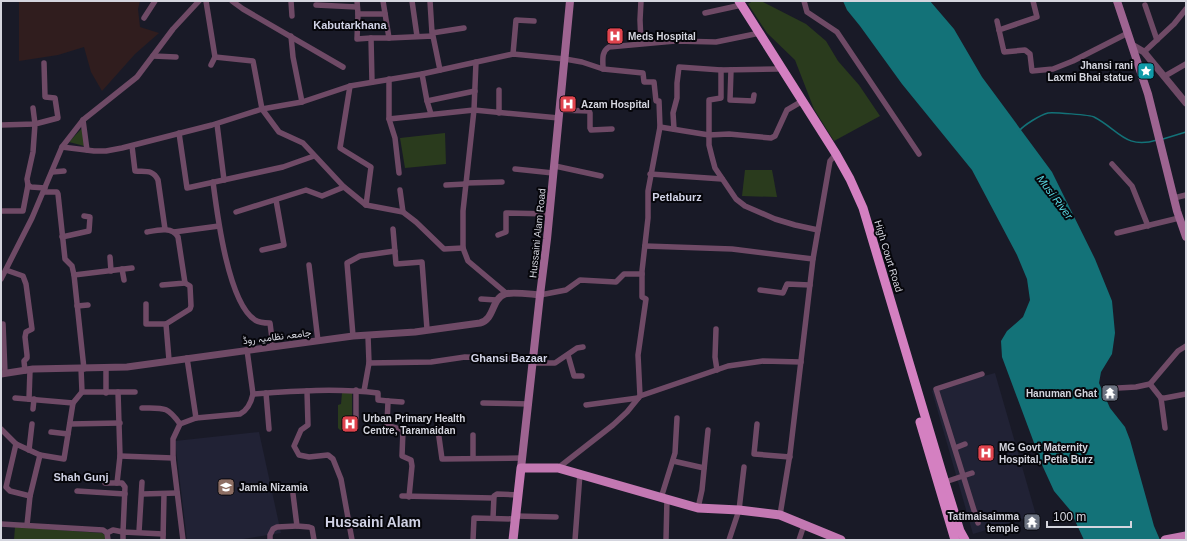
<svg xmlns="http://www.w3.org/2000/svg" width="1187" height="541" font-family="Helvetica,Vazirmatn,sans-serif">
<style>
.industrial{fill:#301d1e}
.built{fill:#212235}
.green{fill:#2a3b1d}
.water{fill:#137278}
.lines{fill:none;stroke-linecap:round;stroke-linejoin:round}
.stream{stroke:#137278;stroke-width:1.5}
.minor{stroke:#6f4a66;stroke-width:5.5}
.tertiary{stroke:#6f4a66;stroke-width:7}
.secondary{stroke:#9e6491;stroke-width:8}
.primary{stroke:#c378b2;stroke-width:9}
.trunk{stroke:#d480c1;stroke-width:9}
.labels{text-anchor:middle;stroke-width:4;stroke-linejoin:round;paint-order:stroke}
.poi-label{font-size:10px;font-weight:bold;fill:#d4d5de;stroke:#06060b;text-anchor:start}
.street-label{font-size:10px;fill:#d4d5de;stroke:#06060b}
.neighbourhood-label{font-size:11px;font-weight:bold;fill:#d1d3e6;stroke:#06060b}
.water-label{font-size:11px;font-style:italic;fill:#5ad8e1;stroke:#06060b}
.district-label{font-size:14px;font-weight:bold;fill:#d1d3e6;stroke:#06060b}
</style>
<rect width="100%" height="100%" fill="#191a27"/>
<!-- industrial -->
<polygon class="industrial" points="19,1 140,1 138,9 140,27 159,33 135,54 102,91 91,72 84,47 58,55 19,61"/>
<!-- built -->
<g class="built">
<polygon points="995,373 1036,515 973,534 932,391 936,389"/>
<polygon points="259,432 281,533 236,540 187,540 175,441"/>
</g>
<!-- green -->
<g class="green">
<polygon points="753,1 761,1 806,24 826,41 838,61 859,85 880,116 834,141 814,109 795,60 767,33 748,4"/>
<polygon points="85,125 88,147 69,142"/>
<polygon points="445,133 446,164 405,168 400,138"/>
<polygon points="745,170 772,170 777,197 742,196"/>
<polygon points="342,393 352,393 352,429 340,430 338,428 338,405 341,404"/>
<polygon points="15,527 102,533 106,536 106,540 14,540"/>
</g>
<!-- water -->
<polygon class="water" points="843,1 930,1 954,29 982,77 1052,172 1095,259 1112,301 1115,333 1112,354 1101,372 1099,383 1110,408 1125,427 1130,440 1154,526 1160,540 1084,540 1070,510 1054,491 1043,467 1002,357 1001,341 1007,331 1023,317 1030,300 1027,279 1017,255 972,170 902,84 860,26 847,10"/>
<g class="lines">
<!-- stream -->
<g class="stream">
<path d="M1019,131C1024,125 1040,115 1048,113C1052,112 1091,115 1094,117C1118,129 1125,150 1157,140"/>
<polyline points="1163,139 1186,132"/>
</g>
<!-- minor -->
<g class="minor">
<polyline points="206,1 215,57 253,61 262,109 279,132 303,143 344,187 366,205 403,212 416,222 444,249 463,248"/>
<polyline points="232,1 243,9 343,67"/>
<polyline points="291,1 292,16"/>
<polyline points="357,1 358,14 357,39 371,38"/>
<polyline points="412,1 417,36"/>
<polyline points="430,1 432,33 464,28"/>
<polyline points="804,1 807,12 837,32 919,154"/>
<polyline points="316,5 357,7"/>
<polyline points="1145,5 1157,40"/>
<polyline points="705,13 737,6"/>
<polyline points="358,14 385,14"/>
<polyline points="144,18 155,1"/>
<polyline points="997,21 1004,52 1025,50 1030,54 1032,71 1053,69 1073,61 1128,33"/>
<polyline points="999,30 1037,17 1033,1"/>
<polyline points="291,36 293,57 302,102"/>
<polyline points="389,38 433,36 440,70"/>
<polyline points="641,43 640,20 641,1"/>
<polyline points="1144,52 1174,24 1186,9"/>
<polyline points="513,54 516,20 534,21"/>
<polyline points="153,56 176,57"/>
<polyline points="476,62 474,110 463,211 463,248 468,261 506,293"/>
<polyline points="44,63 45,97 55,98 58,118 35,124 33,152 27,179 28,185 31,187 45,188"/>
<polyline points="211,65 215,57"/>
<path d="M603,69C603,60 601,52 609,47L675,41L716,42L755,34"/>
<polyline points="721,70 721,98 709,100 709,145 712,157 715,168 736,199 745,206 775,219 795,225 818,230"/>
<polyline points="731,70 730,100 753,101 754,95"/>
<polyline points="422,74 427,101"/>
<polyline points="1165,76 1186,64"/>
<polyline points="389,79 389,119 395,138 399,173"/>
<polyline points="372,82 371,38 389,38 383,1"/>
<polyline points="350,86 340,148 371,167 366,205"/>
<polyline points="559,110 589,111 590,113 590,128 591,130 612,129"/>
<polyline points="499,113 499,90"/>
<polyline points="431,114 427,101 475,91"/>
<polyline points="389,119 474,110 559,118"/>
<polyline points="83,120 87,150"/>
<polyline points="217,124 224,180"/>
<polyline points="1,125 35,124 33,108"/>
<polyline points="660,127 709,135 729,134 771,138 775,136 787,110 799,103"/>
<polyline points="674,129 673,113 677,98 677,83 679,67 721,70 777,69"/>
<polyline points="179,133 187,188 283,167 314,156"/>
<path d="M132,146L135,171C145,172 153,169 158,180L165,229"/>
<polyline points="62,147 94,151 106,151 122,148 212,125 262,109 302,102 350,86 422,74 513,54 565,59 582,62 603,69 643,73 644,82 654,82 656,101 659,101 660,127 648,191 648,218 642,271 642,297 646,299 638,355 640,396 627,412 613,425 558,468"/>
<polyline points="1112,164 1132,186 1148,226"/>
<polyline points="555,166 601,176"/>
<polyline points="515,169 553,173"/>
<polyline points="52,172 64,171"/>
<polyline points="650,174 722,179"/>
<path d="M213,182C217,213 228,303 255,320C259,323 266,323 270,323L273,347"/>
<polyline points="466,183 502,182"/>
<polyline points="446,185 466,184"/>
<polyline points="400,190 403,212"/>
<polyline points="44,192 57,192 58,194 65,259 72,266 74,275 84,369"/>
<polyline points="1174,198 1186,195"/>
<polyline points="1,211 23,211 28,185"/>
<polyline points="236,212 306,190 322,196 344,187"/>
<polyline points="393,229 396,264 422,262 427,329"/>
<path d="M147,232C157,230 173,226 178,237L185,283L162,285"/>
<polyline points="174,232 219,226"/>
<polyline points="1117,233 1179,218"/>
<polyline points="498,235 506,232 506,213 550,214"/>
<polyline points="62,237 89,231 90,217 84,216"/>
<polyline points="645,246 732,249 813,259"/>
<polyline points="262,250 284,245 276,200"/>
<polyline points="110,257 111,271"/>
<polyline points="309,265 318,341"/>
<polyline points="122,269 124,280"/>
<polyline points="6,270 23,276 26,284 32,329 26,332 25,337 27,355 27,358 24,361 25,371"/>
<polyline points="74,275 132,268"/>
<polyline points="1,279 32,218 62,147 83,120 137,77 173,29 199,1"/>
<polyline points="760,290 783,293 787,284 810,285"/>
<polyline points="540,295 566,290 580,280 616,282 624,274 642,274"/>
<polyline points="481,299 496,300"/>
<polyline points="146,304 146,324 166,324"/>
<polyline points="77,306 88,305"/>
<polyline points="3,324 5,373"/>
<polyline points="716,329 715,357 717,370"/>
<polyline points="353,336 347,263 360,256 395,251"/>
<polyline points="368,336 369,363 431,362 465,357 530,359 533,356"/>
<polyline points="568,355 574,376 582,376"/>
<polyline points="187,358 196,418"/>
<polyline points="169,360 166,324 190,309 191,306 190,286 185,283"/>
<polyline points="533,363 555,363 577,348 583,347"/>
<polyline points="1150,384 1161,398 1165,428"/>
<polyline points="1118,388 1136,387 1150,384 1178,351 1186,346"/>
<polyline points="356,390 356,427"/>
<polyline points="307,391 308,425 301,430 294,446 299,455 309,457 328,455 333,459 341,479 352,540"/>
<polyline points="364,391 369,363"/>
<polyline points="82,392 135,392"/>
<polyline points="106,393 106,368"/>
<polyline points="266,393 269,429"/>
<path d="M253,394C295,391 336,388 378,393V400L388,401L387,425L403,430L402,456L411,460L412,466L409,497"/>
<polyline points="640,396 728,366 763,361 801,362"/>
<polyline points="15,398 73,403"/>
<polyline points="1161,398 1165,398 1186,394"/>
<polyline points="29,399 30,370"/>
<polyline points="388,401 402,402"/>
<polyline points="483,403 529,404"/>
<polyline points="586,405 638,398"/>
<path d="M142,408C164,408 167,406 180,424L196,418L240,414C248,410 251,403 253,394L247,350"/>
<polyline points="33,409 34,399"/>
<polyline points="70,424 120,423"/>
<polyline points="180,424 173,439 173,458 183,540"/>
<polyline points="757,424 754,454 790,457"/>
<polyline points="1,429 16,444 40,455 64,459 73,403 82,392 81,368"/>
<polyline points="438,430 442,459 522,458"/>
<polyline points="51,432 68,434"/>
<polyline points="473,435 473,458"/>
<polyline points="16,444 6,487 10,491 30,496"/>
<polyline points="955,448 965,444"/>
<polyline points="29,450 32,424"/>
<polyline points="120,456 173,458"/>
<polyline points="673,461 704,468"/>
<polyline points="945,482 972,473"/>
<polyline points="105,483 122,483 125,487 123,532 113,530 107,533"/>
<polyline points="117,483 120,456 118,392"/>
<polyline points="77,491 125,494"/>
<polyline points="142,494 177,493"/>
<polyline points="293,494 297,526 309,527 312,528 314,540"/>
<polyline points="402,496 493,498"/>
<polyline points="661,498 675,453 677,418"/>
<polyline points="698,508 702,490 708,430"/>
<polyline points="780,515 790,454 813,259 830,161 836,154"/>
<polyline points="515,516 556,517"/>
<polyline points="493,518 494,496 497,494 518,495"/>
<polyline points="978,523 936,389 982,374"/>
<polyline points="1,524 103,530 107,533 108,540"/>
<polyline points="27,525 30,496 40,455"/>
<polyline points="139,532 142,482"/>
<polyline points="123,540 123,532 163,534"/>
<polyline points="163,540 164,494"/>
<polyline points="270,540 270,535 273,529 277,527 297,526"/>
<polyline points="473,540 474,518 514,519"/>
<polyline points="575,540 580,473"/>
<polyline points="666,540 667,499"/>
<polyline points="729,540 739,510 744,467"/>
<polyline points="799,540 804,525"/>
</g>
<!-- tertiary -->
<g class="tertiary">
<polyline points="1132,45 1144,52 1186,103"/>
<path d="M1,374L33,369L127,367L353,336L415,332L480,323C495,319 491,299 505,294C511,292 533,294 540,295"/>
</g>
<!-- secondary -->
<g class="secondary">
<polyline points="1117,1 1148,94 1177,211 1186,237"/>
<polyline points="521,468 540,295 547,239 570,1"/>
</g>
<!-- primary -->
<g class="primary">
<polyline points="513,540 521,468 558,468 698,508 739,510 780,515 841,540"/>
<polyline points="1165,540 1186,536"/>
</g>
<!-- trunk -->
<g class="trunk">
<polyline points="739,1 836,154 850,179 863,208 942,473 960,531 965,540"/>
<polyline points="920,422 955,540"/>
</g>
</g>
<!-- icons -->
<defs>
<g id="hospital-square" transform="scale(0.9)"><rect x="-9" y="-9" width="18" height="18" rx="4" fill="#e0444e" stroke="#06060b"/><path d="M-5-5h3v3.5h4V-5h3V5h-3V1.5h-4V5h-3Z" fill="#fff"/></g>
<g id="sight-square" transform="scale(0.9)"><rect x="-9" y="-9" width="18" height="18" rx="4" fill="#0f9aa8" stroke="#06060b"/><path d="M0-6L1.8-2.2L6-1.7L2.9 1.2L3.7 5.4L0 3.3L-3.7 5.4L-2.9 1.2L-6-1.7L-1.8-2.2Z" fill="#fff"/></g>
<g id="temple-square" transform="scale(0.9)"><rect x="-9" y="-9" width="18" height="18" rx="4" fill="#6b7280" stroke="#06060b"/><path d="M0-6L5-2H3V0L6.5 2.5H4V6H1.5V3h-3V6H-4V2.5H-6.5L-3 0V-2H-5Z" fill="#fff"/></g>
<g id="university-square" transform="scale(0.9)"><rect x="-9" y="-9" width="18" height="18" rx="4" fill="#8d6e63" stroke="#06060b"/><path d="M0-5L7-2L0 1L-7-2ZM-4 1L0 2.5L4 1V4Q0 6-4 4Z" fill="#fff"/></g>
</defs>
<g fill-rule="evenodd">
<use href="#hospital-square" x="615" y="36"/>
<use href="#sight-square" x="1146" y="71"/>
<use href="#hospital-square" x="568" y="104"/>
<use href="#temple-square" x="1110" y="393"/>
<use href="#hospital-square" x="350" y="424"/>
<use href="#hospital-square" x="986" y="453"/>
<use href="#university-square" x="226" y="487"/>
<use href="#temple-square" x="1032" y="522"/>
</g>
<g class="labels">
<!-- poi labels -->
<g class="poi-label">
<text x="628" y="40">Meds Hospital</text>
<text x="1133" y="69" text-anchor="end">Jhansi rani<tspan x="1133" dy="12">Laxmi Bhai statue</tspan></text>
<text x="581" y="108">Azam Hospital</text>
<text x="1097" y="397" text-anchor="end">Hanuman Ghat</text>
<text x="363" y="422">Urban Primary Health<tspan x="363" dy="12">Centre, Taramaidan</tspan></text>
<text x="999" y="451">MG Govt Maternity<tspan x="999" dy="12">Hospital, Petla Burz</tspan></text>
<text x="239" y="491">Jamia Nizamia</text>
<text x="1019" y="520" text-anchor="end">Tatimaisaimma<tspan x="1019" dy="12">temple</tspan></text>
</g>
<!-- street labels -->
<g class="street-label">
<text transform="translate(537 233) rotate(-84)" y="4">Hussaini Alam Road</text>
<text transform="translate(889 256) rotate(73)" y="4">High Court Road</text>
<text transform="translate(277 336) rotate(-7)" y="4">جامعہ نظامیہ روڈ</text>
</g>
<!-- neighbourhood labels -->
<g class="neighbourhood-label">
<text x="350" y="29">Kabutarkhana</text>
<text x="677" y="201">Petlaburz</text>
<text x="509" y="362">Ghansi Bazaar</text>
<text x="81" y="481">Shah Gunj</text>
</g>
<!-- water labels -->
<g class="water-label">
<text transform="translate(1055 197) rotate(53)" y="4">Musi River</text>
</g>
<!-- district labels -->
<g class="district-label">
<text x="373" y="527">Hussaini Alam</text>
</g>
</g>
<!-- border -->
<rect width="1187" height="541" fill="none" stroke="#d4d5de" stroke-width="4"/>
<!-- scale -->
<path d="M1047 521v6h84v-6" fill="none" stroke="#d4d5de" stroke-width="2"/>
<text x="1053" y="521" font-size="12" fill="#d4d5de" stroke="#06060b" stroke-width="3" paint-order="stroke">100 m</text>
</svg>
